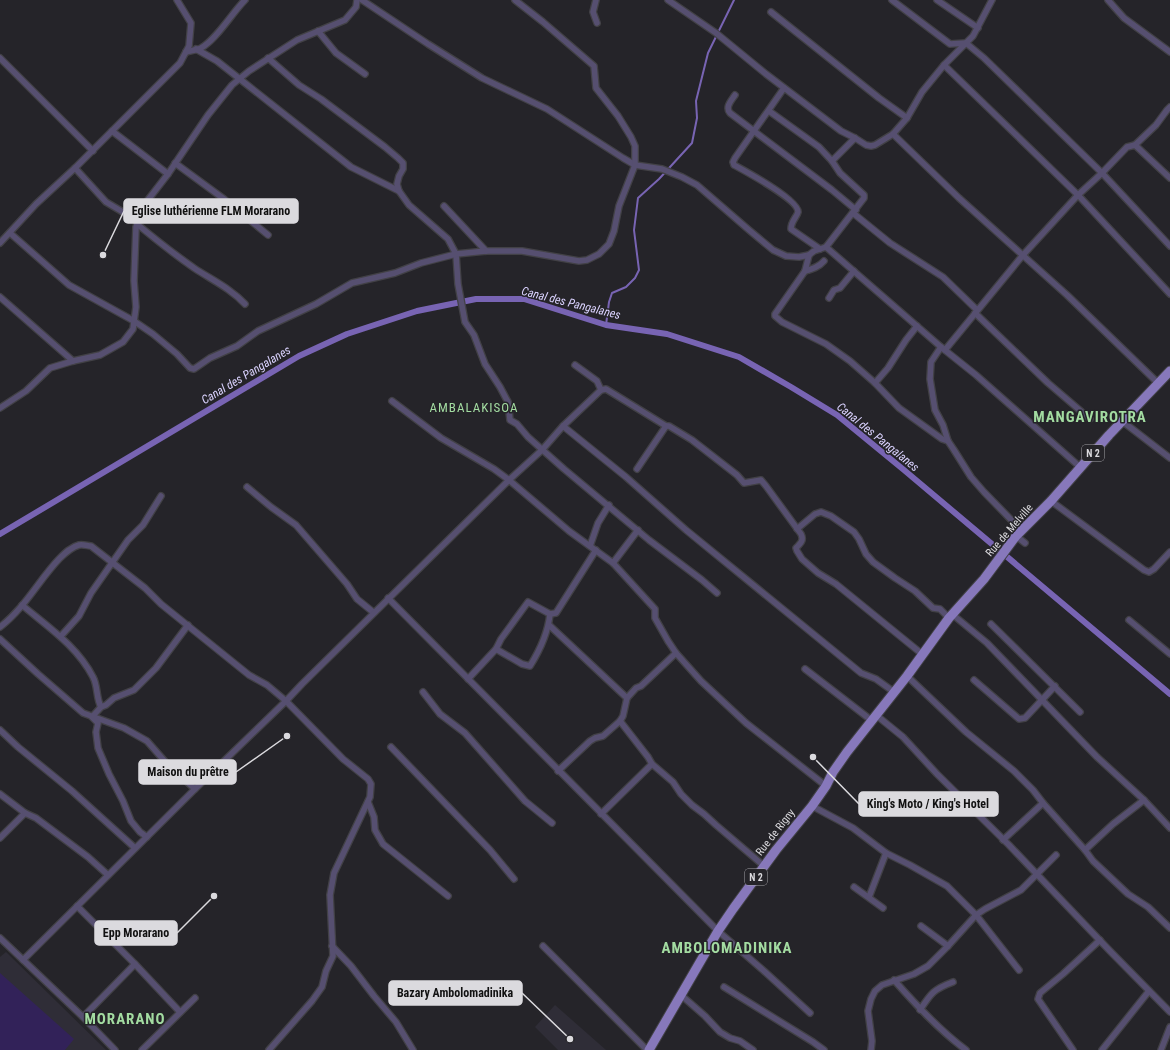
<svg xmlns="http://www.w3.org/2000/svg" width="1170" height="1050" font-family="'Roboto Condensed',sans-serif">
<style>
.built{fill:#2f2d37}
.green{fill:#322259}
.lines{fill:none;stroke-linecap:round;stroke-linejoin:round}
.stream{stroke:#7864b3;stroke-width:2}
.canal{stroke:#7864b3;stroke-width:6}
.minor-casing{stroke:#424146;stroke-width:8}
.primary-casing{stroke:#424146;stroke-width:11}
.minor{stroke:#564f70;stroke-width:5.5}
.primary{stroke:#8778bb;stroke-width:9}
.labels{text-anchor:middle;stroke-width:3;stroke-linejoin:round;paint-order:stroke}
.shield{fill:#252429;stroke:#a4a3a8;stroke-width:1}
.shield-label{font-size:10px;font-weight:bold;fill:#dbdade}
.street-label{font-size:11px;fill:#dbdade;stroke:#252429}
.water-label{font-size:12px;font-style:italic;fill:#dbd3ff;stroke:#252429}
.quarter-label{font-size:13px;letter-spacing:1px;fill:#a3dca1;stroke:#252429}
.district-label{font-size:15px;font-weight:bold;letter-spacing:1px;fill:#a3dca1;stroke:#252429}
.leader{fill:none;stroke:#dbdade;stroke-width:1.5}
.callout-dot{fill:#dbdade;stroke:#252429;stroke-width:1.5}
.callout{fill:#dbdade;stroke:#dbdade;stroke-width:1.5}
.callout-label{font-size:12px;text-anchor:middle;font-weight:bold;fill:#111}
</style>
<rect width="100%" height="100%" fill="#252429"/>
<!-- built -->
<g class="built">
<polygon points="6,952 106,1050 0,1050 0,957"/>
<polygon points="555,1005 606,1050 558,1050 535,1027"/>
</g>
<!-- green -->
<polygon class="green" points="0,973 74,1039 65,1050 0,1050"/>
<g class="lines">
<!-- stream -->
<polyline class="stream" points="606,325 609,302 612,293 626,287 635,278 639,270 634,230 638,198 659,179 692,143 697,118 696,101 708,53 734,0"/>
<!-- canal -->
<polyline class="canal" points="0,534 299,356 347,334 417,311 476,299 524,299 606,325 667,334 739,357 791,387 837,415 904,470 1170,694"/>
<!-- minor casing -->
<g class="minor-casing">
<g id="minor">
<polyline points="362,0 428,44 482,78 547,109 623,158 635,165 662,169 682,177 697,185 749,230 773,250 786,256 799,257 809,255 814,251 826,247 941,347 976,375 1080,467"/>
<polyline points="596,0 593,12 597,23"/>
<polyline points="668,0 716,33 766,74 841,131 855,138 866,145 871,146 875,145 893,134 907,118 879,98 771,12"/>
<polyline points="892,0 950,44 966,43 984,58 1102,173 1170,246"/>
<polyline points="937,0 978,28"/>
<polyline points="1108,0 1124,18 1170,52"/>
<polyline points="318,31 336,53 365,74"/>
<polyline points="196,49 217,61 351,167 399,191"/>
<path d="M186,52C190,51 197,50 201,48C216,40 232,13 245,0"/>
<polyline points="0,58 93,151"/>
<polyline points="268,58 299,85 321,99 385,147 398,158 403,163 403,169 399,176 397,184 399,191 409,205 448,239 456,254 458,284 465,322 474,335 485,364 500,387 508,402 510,420 517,424 528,437 564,469 649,540 702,580 717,593"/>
<polyline points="944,65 1078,195 1170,294"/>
<path d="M784,88L735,158L733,162L734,165C745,171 799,200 798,212C797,217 791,221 791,229L820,249"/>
<path d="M735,95C731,101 725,107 730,113L832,190L856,210"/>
<polyline points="769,111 819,147 832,161"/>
<polyline points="907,118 922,92 944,65 973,36 992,0"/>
<polyline points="112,131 168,174"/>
<polyline points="893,134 959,198 1067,295 1158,383"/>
<polyline points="1135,145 1156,125 1167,110 1170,107"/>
<polyline points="175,163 224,199 268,235"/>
<polyline points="75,168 106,202 138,221"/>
<polyline points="444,206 486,251"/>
<polyline points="853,213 890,243 943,277 977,310"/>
<path d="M137,224C155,239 174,254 194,268C212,280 230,288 245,304"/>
<polyline points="10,233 69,285 134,321 153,334 177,354 190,368 194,369 210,358 237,346 258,331 316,304 352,283 395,273 421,263 456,254 486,251 522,251 579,261 587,260 599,254 609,244 614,231 619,206 635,165 635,146 631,137 618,116 596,88 594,66 543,22 515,0"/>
<polyline points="0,243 36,204 75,168 180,63 189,46 191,23 177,0"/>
<polyline points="826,247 864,198 864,195 840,173 832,161 855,138"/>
<path d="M824,261C819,267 812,269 805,271L775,314V316L782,322L826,344L850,361L875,383L899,408L942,439L948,441L954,450L971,477L984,492L1022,531"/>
<polyline points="805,271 809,255"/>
<polyline points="0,297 73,361"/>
<polyline points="829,298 834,290 840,288 854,271"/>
<polyline points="975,313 1048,383 1090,419"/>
<polyline points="941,347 931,362 930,379 935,410 943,425 948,441"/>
<polyline points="945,350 1023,255 1078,195 1102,173 1127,147 1135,145 1170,178"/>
<polyline points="575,365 597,381 601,390"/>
<polyline points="875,383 888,368 906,340 917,326"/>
<polyline points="392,401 441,438 494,469 509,480 569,531 613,563 655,609 655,618 668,641 676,653 701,681 746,723 826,786"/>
<polyline points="0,408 26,391 50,368 73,361 100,355 123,342 133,329 136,307 134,281 136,227 144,205 168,174 208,115 232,85 249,71 297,40 345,20 356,7 357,0"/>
<polyline points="1122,421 1170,458"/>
<polyline points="563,426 626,477 686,530 861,673 876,679 894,692"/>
<polyline points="637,469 666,426"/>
<polyline points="247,487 271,507 296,525 347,584 357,599 373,612"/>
<polyline points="1051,501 1144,570 1149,572 1154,569 1170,552"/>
<polyline points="797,529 815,514 821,512 831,516 854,532 859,539 866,554 873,562 895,578 915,591 933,608 940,609 949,618"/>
<polyline points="1016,536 1025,543"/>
<polyline points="590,546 598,523 609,505"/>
<polyline points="613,563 638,530"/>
<polyline points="388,598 718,931 764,971 810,1013"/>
<path d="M22,605C48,627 77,646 93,677C98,686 96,698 101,707"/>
<polyline points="952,614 987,643 1097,757 1144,800 1170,828"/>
<polyline points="1129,620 1170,654"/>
<polyline points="991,624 1080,712"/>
<polyline points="549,625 627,698"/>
<path d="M0,627C24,609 39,580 59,559C65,553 71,547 79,545C83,544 88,546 91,546L145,588L161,604L249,675L267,685L286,701L343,759L368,779L371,784L370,797L334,873L330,895L333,956L326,971L322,987L312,1001L269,1050"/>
<polyline points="61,636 79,616 91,593 128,540 143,525 161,496"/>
<polyline points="0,639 38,674 83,713 124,728 147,741 168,765 195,789"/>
<path d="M496,649L522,664L530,666C540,650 548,633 550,614"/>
<polyline points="805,669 871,720"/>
<polyline points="907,676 966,732 1014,771 1033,790 1043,803 1085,850 1093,861 1128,894 1148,907 1170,928"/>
<polyline points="468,679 496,649 501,639 528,602 550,614 556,613 596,550"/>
<polyline points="974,680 1019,719 1025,718 1055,686"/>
<polyline points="423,692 440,714 465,733 525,801 552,823"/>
<polyline points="876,715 903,737 937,774 1009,845 1110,951 1170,1012"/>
<polyline points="620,721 648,757 652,764 673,782 681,794 692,805 704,814 716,825 764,866"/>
<polyline points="0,730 18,747 72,791 135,848"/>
<polyline points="391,747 490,850 514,879"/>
<polyline points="558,771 590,741 595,738 603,736 620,721 623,716 627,698 636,688 641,686 676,653"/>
<polyline points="0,794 25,813 0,838"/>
<polyline points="368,802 374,817 375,830 383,844 448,896"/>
<polyline points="812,806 853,828 886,853 910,865 947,886 976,915 1019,970"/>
<polyline points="25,813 36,818 88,857 108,875"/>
<polyline points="601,814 652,764"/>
<polyline points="147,837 140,832 131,821 123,801 109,774 98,748 96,732 98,723 92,717 101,707 106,705 114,698 134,690 156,668 188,625"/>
<polyline points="1003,840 1043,803"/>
<polyline points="1085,850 1113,824 1144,800"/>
<polyline points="854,887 883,908"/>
<polyline points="869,897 886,853"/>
<polyline points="77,906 135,964 180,1012"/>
<polyline points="921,926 948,946"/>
<polyline points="0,938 83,1017 115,1050"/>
<polyline points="332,946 351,966 374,996 396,1022 413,1050"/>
<polyline points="543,946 647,1050"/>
<path d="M23,960L195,789L286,701L302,684L509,480L542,450L563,426L601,390L606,389L666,426H669L692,440L737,475L744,483L761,480L766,486L801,534C804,540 801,543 796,548L797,551L802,559L818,573L836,584L922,654"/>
<path d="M894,980C916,1005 939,1030 966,1050"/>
<polyline points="724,987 813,1042 824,1050"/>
<polyline points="681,995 705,1016 720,1032 730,1038 740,1041 753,1050"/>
<path d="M920,1010C931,993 934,989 953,982"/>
<polyline points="83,1017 135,964"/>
<polyline points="142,1050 195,998"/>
<polyline points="871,1050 872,1041 868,1011 871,999 875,991 882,985 914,974 928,966 948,946 976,915 985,909 1021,890 1056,855"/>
<polyline points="1073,1050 1038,999 1040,993 1063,974 1100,940"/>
<polyline points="1102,1050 1149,991"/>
<polyline points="1161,1050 1170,1027"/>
</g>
</g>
<!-- primary casing -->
<g class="primary-casing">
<polyline id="primary" points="649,1050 718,931 733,909 776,850 812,806 826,786 833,772 847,752 907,676 949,618 984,579 1016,536 1051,501 1109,435 1170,371"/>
</g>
<!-- minor -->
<use href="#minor" class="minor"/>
<!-- primary -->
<use href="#primary" class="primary"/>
</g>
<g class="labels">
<!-- shield labels -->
<g class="shield">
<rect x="1082" y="445" width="22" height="16" rx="3"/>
<rect x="745" y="869" width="22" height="16" rx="3"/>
</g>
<g class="shield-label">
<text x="1093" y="457">N 2</text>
<text x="756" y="881">N 2</text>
</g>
<!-- street labels -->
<g class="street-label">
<text transform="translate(1009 530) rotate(-49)" y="4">Rue de Melville</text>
<text transform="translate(775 832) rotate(-52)" y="4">Rue de Rigny</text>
</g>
<!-- water labels -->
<g class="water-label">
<text transform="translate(571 303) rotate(14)" y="4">Canal des Pangalanes</text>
<text transform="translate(246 375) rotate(-31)" y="4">Canal des Pangalanes</text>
<text transform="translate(878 437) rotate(39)" y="4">Canal des Pangalanes</text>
</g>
<!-- quarter labels -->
<g class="quarter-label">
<text x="474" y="412">AMBALAKISOA</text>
</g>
<!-- district labels -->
<g class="district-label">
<text x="1090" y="422">MANGAVIROTRA</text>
<text x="727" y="953">AMBOLOMADINIKA</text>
<text x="125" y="1024">MORARANO</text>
</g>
</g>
<!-- callouts -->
<path class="leader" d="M103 255L124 211M287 736L236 772M813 757L859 804M214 896L177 933M570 1039L522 993"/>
<g class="callout-dot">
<circle cx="103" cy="255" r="4"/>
<circle cx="287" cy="736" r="4"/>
<circle cx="813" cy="757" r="4"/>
<circle cx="214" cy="896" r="4"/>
<circle cx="570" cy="1039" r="4"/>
</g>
<g class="callout">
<rect x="124" y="199" width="174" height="24" rx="4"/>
<rect x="139" y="760" width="97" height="24" rx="4"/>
<rect x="859" y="792" width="139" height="24" rx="4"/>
<rect x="95" y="921" width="82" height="24" rx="4"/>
<rect x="389" y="981" width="133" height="24" rx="4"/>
</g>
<g class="callout-label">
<text x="211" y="215">Eglise luthérienne FLM Morarano</text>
<text x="188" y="776">Maison du prêtre</text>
<text x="928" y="808">King's Moto / King's Hotel</text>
<text x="136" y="937">Epp Morarano</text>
<text x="455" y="997">Bazary Ambolomadinika</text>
</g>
</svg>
